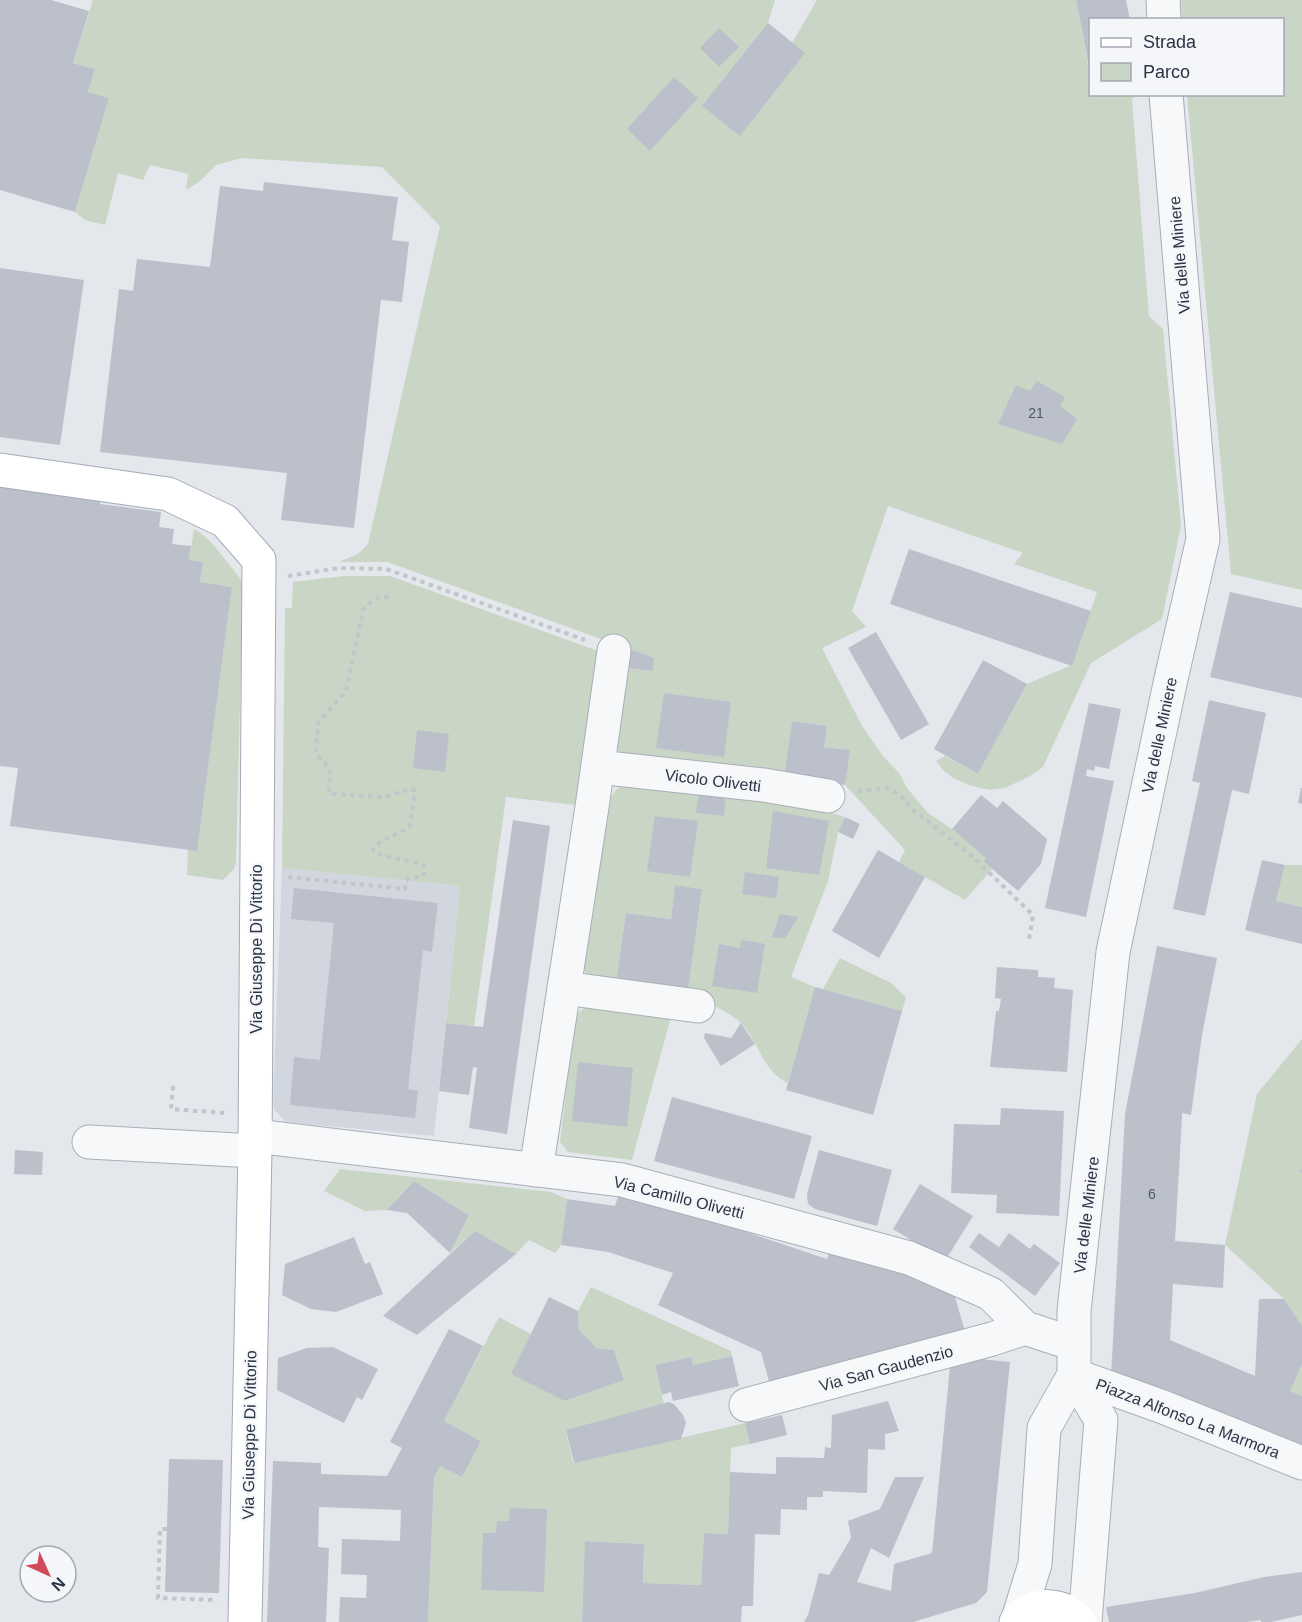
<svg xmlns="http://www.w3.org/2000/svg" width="1302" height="1622" font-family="Helvetica,sans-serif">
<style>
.built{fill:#d2d6de}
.green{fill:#c9d6c5}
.building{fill:#bbc0ca}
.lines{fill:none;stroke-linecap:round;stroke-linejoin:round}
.minor-casing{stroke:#a9aeb7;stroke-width:35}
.major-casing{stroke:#a3abb8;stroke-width:35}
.path{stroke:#c2c5cb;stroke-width:4;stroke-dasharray:4.5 4.5;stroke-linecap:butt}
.minor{stroke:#f7f8fa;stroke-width:33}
.major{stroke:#fff;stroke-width:33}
.labels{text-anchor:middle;stroke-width:4.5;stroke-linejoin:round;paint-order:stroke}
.number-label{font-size:14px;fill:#4f5766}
.street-label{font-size:16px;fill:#2b3445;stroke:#f4f6f9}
</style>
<rect width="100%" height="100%" fill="#e4e7ec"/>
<!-- built -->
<polygon class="built" points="282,868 460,886 434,1136 286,1122 274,1109 273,1102"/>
<!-- green -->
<g class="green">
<polygon points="93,0 775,0 768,23 792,43 817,0 1076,0 1089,70 1090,70 1090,94 1135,95 1132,100 1149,316 1163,329 1181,525 1162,619 1091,663 1043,767 1027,778 1004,788 989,790 969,785 953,778 943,770 936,761 945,756 978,774 1027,684 1072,665 1097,592 1014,564 1023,553 888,506 852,611 866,627 822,648 862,726 883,756 899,773 907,788 928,813 952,829 986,858 983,861 992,869 965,900 899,862 905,850 845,785 849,750 824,747 827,726 792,721 784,777 620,754 617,746 625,668 652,671 654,658 387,562 339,562 358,554 368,544 440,226 382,167 242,158 216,165 199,182 186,190 188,174 150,165 143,180 118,173 105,225 85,220 75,212 109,98 88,92 95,69 73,63"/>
<polygon points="1181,0 1302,0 1302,590 1231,574 1187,95 1282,94 1282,20 1182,19"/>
<polygon points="194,529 202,534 212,543 243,582 236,862 234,869 223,880 187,875 188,849 197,850 232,587 200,582 203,562 189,560"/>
<polygon points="344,576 390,576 598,651 576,805 506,797 474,1026 446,1023 460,886 282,868 285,608 292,608 293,582"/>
<path d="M628,781L807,806L845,817L838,832L828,881L791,977L815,987L788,1083C762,1071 759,1041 741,1023C733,1014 700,999 688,991L702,889L675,885L671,919L626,913L616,982L595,980L585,972L584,965L611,797L616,790Z"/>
<polygon points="1285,865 1302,865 1302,907 1276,901"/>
<polygon points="840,958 891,983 906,997 902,1011 823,989"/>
<polygon points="586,1006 671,1017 632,1160 568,1152 560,1142 575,1016"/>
<polygon points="1302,1039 1302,1326 1284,1299 1225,1245 1257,1094"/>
<polygon points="340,1169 551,1192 567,1199 561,1245 555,1253 529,1240 516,1254 475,1231 450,1253 469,1215 414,1181 387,1210 365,1211 324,1191"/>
<polygon points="591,1287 731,1351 732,1356 693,1365 691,1357 655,1365 664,1404 566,1431 573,1463 745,1423 750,1444 731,1448 728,1534 704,1533 701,1585 643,1583 644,1544 586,1541 582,1622 428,1622 434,1478 440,1466 462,1477 481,1441 444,1421 499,1317 531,1334 565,1401 624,1380 614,1350 597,1348 579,1330 578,1311"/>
<polygon points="1302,1364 1302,1396 1290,1391"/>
</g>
<!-- building -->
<g class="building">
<polygon points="0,0 51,0 89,11 73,63 95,69 88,92 109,98 75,212 0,190"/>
<polygon points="1076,0 1126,0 1130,20 1090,20 1090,72"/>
<polygon points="768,23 805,53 740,136 702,106"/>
<polygon points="719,28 739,47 719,67 700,48"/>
<polygon points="674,77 698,98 650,151 627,129"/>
<polygon points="264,182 398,197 392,240 409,242 402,302 381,300 354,528 281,520 287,473 100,452 119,289 133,291 137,259 210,267 220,186 263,191"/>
<polygon points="0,268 84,280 60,445 0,437"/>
<polygon points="1037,381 1065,397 1060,406 1077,419 1062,444 998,424 1016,385 1030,391"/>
<polygon points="0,484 101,497 100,504 161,512 159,527 174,529 172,544 191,546 189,560 203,562 200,582 232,587 197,851 10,826 18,768 0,766"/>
<polygon points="909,549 1091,611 1072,666 890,604"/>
<polygon points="1230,592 1302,608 1302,698 1210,677"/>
<polygon points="876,632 929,724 901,740 848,648"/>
<polygon points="627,648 654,658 653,671 625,668"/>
<polygon points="983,660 1027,684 978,774 934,749"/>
<polygon points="664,693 731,702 724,757 656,748"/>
<polygon points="1209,700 1266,713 1249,794 1232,790 1205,916 1173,909 1200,783 1192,781"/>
<polygon points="1089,703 1121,709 1109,769 1095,766 1094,771 1087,769 1086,776 1114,781 1086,917 1045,908"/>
<polygon points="792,721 827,726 824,747 850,750 845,785 784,777"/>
<polygon points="417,730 449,734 445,772 413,768"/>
<polygon points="1301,788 1302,788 1302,804 1298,803"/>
<polygon points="699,792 726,796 724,816 696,813"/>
<polygon points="981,795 997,808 1003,801 1047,839 1041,864 1018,891 983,861 986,858 952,829"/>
<polygon points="773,811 829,821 819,875 766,868"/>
<polygon points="655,816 698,821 690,877 647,871"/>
<polygon points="845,817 860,824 853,839 838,832"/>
<polygon points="513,820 550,826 507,1134 469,1128 477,1068 473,1067 469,1095 439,1091 446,1023 483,1027"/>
<polygon points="878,850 925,877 879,958 832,931"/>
<polygon points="1262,860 1285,865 1276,901 1302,907 1302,944 1245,930"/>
<polygon points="745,872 779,877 776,898 742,894"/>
<polygon points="675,885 702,889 688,991 616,982 626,913 671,919"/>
<polygon points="294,888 438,903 432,952 423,950 408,1089 418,1091 415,1118 290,1105 294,1057 320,1060 334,923 291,919"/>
<polygon points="780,914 798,917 785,938 772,937"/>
<polygon points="741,940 765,944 757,993 712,986 719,944 740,948"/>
<polygon points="1157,946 1217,958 1202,1035 1191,1115 1182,1113 1182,1117 1175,1241 1225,1245 1223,1288 1173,1284 1170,1340 1255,1376 1259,1299 1284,1299 1302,1326 1302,1364 1290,1391 1302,1396 1302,1457 1111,1377 1125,1114"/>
<polygon points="997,967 1038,970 1038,977 1055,978 1054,988 1073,990 1067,1072 990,1067 996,1011 999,1011 1001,999 995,998"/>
<polygon points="815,987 902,1011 873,1115 786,1090"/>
<polygon points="741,1023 755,1044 721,1066 704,1038 705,1033 731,1038"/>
<polygon points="578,1062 633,1068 627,1127 572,1121"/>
<polygon points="672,1097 812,1136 794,1199 654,1161"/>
<polygon points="1001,1108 1064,1111 1059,1216 996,1213 997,1195 951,1193 954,1124 1000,1125"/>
<polygon points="15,1150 43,1152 42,1175 14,1174"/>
<polygon points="819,1150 892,1170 877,1226 815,1209 808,1204 807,1194"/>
<polygon points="414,1181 469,1215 450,1253 407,1213 387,1210"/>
<polygon points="920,1184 973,1216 945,1261 893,1229"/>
<polygon points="620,1190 827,1259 830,1249 952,1287 967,1338 772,1392 761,1352 658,1305 673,1273 608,1252 561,1245 567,1199 615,1206"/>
<polygon points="475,1231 516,1254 417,1335 383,1316"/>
<polygon points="979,1233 999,1247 1009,1233 1030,1249 1034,1244 1060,1263 1035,1296 969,1247"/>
<polygon points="354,1237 365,1264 370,1262 383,1294 336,1312 311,1309 282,1295 285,1264"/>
<polygon points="549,1297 578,1311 579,1330 597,1348 614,1350 624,1380 565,1401 511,1374"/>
<polygon points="449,1329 483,1346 444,1421 481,1441 462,1477 440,1466 434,1478 428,1622 339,1622 340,1597 366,1598 367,1575 341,1574 342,1539 400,1541 401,1510 319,1507 318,1547 329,1548 326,1622 267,1622 273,1461 321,1463 321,1474 387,1476 402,1448 390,1442"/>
<polygon points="333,1347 378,1369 362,1400 357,1397 344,1423 277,1390 278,1358 307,1348"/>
<polygon points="732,1356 739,1386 673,1401 671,1392 662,1395 655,1365 691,1357 693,1365"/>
<polygon points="951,1356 1010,1362 987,1592 976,1603 913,1622 804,1622 808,1615 819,1573 829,1575 851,1538 848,1521 880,1509 895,1477 924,1477 889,1558 871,1548 857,1582 891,1591 894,1564 932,1553"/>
<polygon points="888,1401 899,1431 885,1434 885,1450 868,1449 867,1493 823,1491 823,1497 807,1497 807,1510 781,1509 780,1535 755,1534 753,1606 742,1606 741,1622 582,1622 585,1541 644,1544 643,1583 701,1585 704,1533 728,1534 730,1472 776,1474 776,1457 824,1458 825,1447 831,1448 832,1415"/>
<polygon points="669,1402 674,1404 683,1415 686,1423 681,1439 574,1463 566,1430"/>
<polygon points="782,1415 787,1435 750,1444 745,1423"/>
<polygon points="169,1459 223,1460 219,1593 165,1592"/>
<polygon points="510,1508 547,1509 544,1592 481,1590 483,1533 496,1533 497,1521 509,1521"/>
<polygon points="1302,1572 1302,1615 1271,1622 1261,1622 1261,1620 1247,1622 1109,1622 1106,1607 1195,1593 1264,1577"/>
</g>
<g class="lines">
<!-- minor casing -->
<g class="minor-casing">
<g id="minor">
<polyline points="1163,0 1164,20"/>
<polyline points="598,767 764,785 828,796"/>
<polyline points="564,988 698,1006"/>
<polyline points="255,1136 622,1180 909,1258 991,1294 1025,1328 1074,1344"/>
<polyline points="89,1142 255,1151"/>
<polyline points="536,1170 592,807 614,651"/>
<polyline points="1074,1375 1101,1420 1085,1622"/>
<polyline points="1074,1375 1163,1407 1302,1463"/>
<polyline points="746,1405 992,1339 1025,1328"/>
<polyline points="1018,1619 1035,1564 1044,1428 1074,1375 1074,1311 1113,952 1171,679 1203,539 1166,94"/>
</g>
</g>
<!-- major casing -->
<g class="major-casing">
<g id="major">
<polyline points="0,470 168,494 225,521 259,560 255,1151 245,1622"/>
<path d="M1016,1622C1032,1601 1064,1602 1080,1622"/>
</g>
</g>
<!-- path -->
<g class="path">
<polyline points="288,576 339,568 386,569 585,640"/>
<polyline points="858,791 886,788 899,794 913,810 973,857 1033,915 1029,940"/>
<path d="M288,877L405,889L406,881L410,877H419L425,873V868L422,864L381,855L376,853L373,849C382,837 400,836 410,825L415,791L412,789L383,797L331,794L329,793L330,769L318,756L316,751L318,724L320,720L346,691L363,610C372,599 379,594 393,599"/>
<polyline points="173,1086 171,1109 224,1113"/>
<polyline points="1302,1169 1302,1173"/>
<polyline points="167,1529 160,1529 158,1598 217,1600"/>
</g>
<!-- minor -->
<use href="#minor" class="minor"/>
<!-- major -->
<use href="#major" class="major"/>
</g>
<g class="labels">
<!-- number labels -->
<g class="number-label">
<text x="1036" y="418">21</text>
<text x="1152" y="1199">6</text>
</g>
<!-- street labels -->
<g class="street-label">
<text transform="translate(1179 255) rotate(-95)" y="6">Via delle Miniere</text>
<text transform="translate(1159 735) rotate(-78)" y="6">Via delle Miniere</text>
<text transform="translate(713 780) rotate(7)" y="6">Vicolo Olivetti</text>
<text transform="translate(256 949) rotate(-90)" y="6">Via Giuseppe Di Vittorio</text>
<text transform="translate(679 1197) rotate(14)" y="6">Via Camillo Olivetti</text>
<text transform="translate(1086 1215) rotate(-83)" y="6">Via delle Miniere</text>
<text transform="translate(886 1368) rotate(-15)" y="6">Via San Gaudenzio</text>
<text transform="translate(1188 1418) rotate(21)" y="6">Piazza Alfonso La Marmora</text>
<text transform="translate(249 1435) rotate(-89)" y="6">Via Giuseppe Di Vittorio</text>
</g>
</g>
<!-- legend -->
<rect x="1089" y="18" width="195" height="78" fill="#f4f6f9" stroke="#a4a8b1" stroke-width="1.5"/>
<rect x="1101" y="38" width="30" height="9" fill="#ffffff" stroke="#a4a8b1" stroke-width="1.5"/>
<text x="1143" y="48" font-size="18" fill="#2b3445">Strada</text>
<rect x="1101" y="63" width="30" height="18" fill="#c9d6c5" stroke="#a4a8b1" stroke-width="1.5"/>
<text x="1143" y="78" font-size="18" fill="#2b3445">Parco</text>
<!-- north arrow -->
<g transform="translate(48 1574) rotate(135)"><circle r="28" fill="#f4f6f9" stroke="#a4a8b1" stroke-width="1.5"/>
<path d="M0-4.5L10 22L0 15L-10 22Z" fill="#d1495b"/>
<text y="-9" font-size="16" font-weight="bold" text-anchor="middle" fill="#2b3445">N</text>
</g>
</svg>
